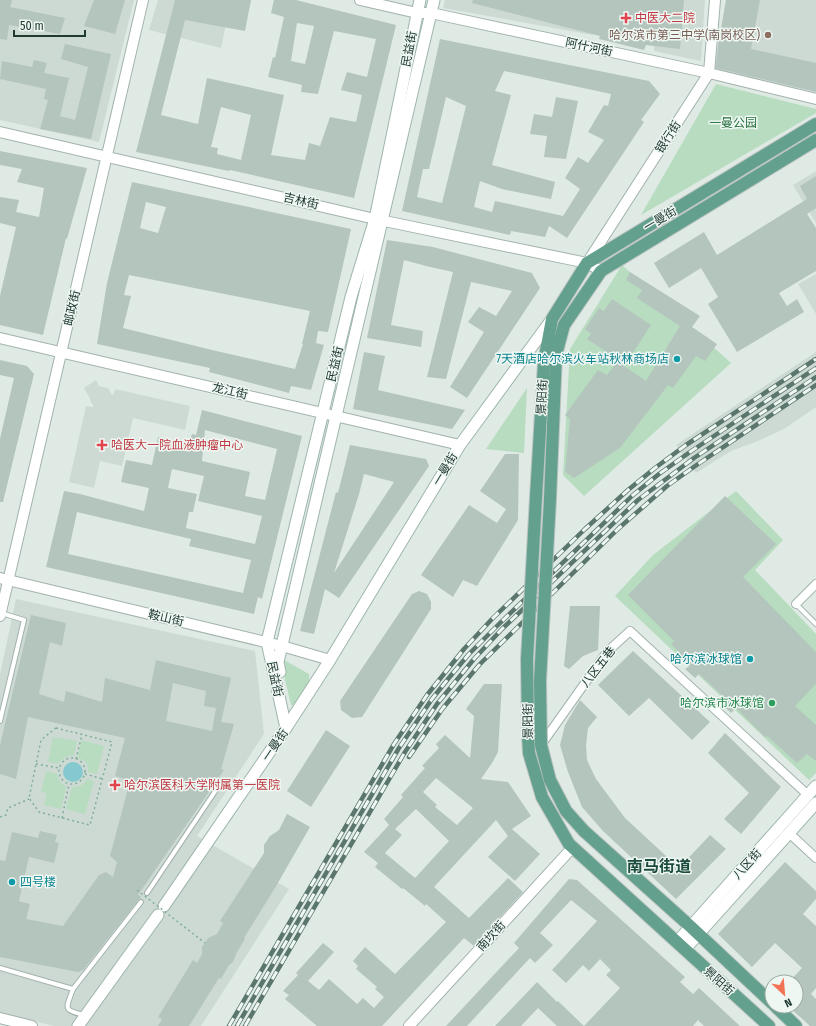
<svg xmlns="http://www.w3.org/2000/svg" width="816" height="1026" font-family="'Fira Sans Condensed','Noto Sans SC',sans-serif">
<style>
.built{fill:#cddad3}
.green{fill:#b7dcbf}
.water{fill:#86c8d0}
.building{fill:#b4c5bd;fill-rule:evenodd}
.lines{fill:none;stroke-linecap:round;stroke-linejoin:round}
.service-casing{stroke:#a2b2ac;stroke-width:6}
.minor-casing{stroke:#a2b2ac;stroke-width:10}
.tertiary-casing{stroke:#a2b2ac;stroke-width:12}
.secondary-casing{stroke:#9eb6ac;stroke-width:13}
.primary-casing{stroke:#bcc4c2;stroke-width:14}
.path{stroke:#7fae9d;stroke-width:1.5;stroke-dasharray:2 3;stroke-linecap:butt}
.service{stroke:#fff;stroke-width:4}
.minor{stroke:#fff;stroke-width:8}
.tertiary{stroke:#fff;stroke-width:10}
.secondary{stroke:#fff;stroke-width:11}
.primary{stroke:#63a08d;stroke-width:12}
.rail-casing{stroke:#5a766d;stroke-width:4.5}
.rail{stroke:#eff7f3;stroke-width:3;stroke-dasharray:9;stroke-linecap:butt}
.primary-bridge-casing{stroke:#bcc4c2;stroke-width:14;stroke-linecap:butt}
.path-bridge{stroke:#7fae9d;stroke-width:1.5;stroke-dasharray:2 3;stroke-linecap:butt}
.primary-bridge{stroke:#63a08d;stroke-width:12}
.health-dot{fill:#e0444e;stroke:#eff7f3;stroke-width:1.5}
.education-dot{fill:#8d6e63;stroke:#eff7f3;stroke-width:1.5}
.culture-dot{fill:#0f9aa8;stroke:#eff7f3;stroke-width:1.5}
.leisure-dot{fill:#2e9e5b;stroke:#eff7f3;stroke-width:1.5}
.labels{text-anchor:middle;stroke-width:3;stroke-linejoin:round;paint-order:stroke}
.health-label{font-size:12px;fill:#be3a42;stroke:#eff7f3;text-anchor:start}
.education-label{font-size:12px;fill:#785e54;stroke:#eff7f3;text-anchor:end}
.street-label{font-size:12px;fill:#203a32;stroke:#eff7f3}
.park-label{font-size:12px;fill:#2a7142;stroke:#eff7f3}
.culture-label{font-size:12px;fill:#0d838f;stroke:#eff7f3;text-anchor:end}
.leisure-label{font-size:12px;fill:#27864d;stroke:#eff7f3;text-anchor:end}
.district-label{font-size:16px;font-weight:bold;fill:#1c4c3e;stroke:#eff7f3}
</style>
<rect width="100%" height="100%" fill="#dfeae5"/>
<!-- built -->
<g class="built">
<polygon points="0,0 134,0 99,142 0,120"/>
<polygon points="158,0 231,0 221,48 149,30"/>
<polygon points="445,0 601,0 593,35 443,8"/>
<polygon points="653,0 705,0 701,61 654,51"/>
<polygon points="726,0 816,0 816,92 714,70"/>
<polygon points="816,171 816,223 793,185"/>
<polygon points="816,274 816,314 798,284"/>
<polygon points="816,352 816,407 784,429 758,441 731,451 696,473 676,445"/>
<polygon points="96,380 99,386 108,388 112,395 114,394 115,389 190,406 185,430 133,418 122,466 100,461 94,488 69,482 86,406 92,407 94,407 91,402 89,397 84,388"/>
<polygon points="16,599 255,651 264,734 197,836 289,889 201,1026 54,1026 0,1013 0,674"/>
</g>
<!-- green -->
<g class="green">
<polygon points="716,84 816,109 816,113 641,215"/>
<polygon points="622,265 731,363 584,496 563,475 570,349"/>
<polygon points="527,388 524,453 486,449"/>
<polygon points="736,491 783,540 755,570 816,634 816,773 809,780 615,596 653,555"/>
<path d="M284,660L309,674C311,686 302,695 296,705H291L281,662Z"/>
<path d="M53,737L77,741L74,755C67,756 62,758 58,764L48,762Z"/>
<path d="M82,740L104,746L97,774L88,772C88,763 86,760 77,758Z"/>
<path d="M46,771L57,774C58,780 61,784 66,787L61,809L44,805L47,793L41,792Z"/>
<path d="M87,779L94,781L85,814L66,809L72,787C79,787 83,786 87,779Z"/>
</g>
<!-- water -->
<circle class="water" cx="73" cy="772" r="10"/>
<!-- building -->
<g class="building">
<polygon points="0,0 12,0 10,7 65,18 60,34 9,25 7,40 0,39"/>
<polygon points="94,0 125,0 115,34 84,26"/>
<path d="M175,0H251L245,31L185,20L161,115L198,124L207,78L284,95L271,155L305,160L309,143L320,146L330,117L356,122L362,95L341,90L347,72L367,77L376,39L334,31L318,94L301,92L302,85L268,77L273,57L275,58L284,17L271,13L274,0H296L396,25L354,198L230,170L229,171L136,152ZM297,23L314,26L305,64L291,61ZM221,107L251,115L241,160L217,154L218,148L211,147Z"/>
<polygon points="473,0 684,0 680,49 646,45 644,50 599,39 600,36 472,3"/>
<polygon points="726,0 760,0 751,49 816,63 816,92 716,68 718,46"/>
<path d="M440,39L649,81L660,94L641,120L644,122L567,238L549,226L545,237L511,231L510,235L402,211ZM504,71L611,94L608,106L604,105L588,132L604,140L588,163L578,157L565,178L580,189L563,216L495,201L492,212L474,207L480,181L502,189L551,199L555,182L492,165L511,95L495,91ZM446,97L466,106L442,203L417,197L423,169H429Z"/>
<polygon points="65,44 111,54 91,139 40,129 48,100 44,99 46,89 0,79 2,61 32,67 34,60 47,63 44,73 69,78 60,116 75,120 88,67 61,59"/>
<polygon points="556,97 578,101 566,159 544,157 547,136 530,134 534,114 552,117"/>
<polygon points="0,151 87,168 67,239 66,238 43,335 0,325 0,296 16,227 0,223 0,197 19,200 16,212 39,217 44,188 17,182 22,169 0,165"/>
<polygon points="816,176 816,208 807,214 816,228 816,271 779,293 787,306 797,299 804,312 737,352 708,304 718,297 701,268 669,288 654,263 704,232 717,255 807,199 800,186"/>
<path d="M132,182L351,229L328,332L318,331L316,343L324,345L311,390L291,386L289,393L209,372L210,368L97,344L107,283ZM146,202L166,207L158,233L140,228ZM129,275L310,311L302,344H303L295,369L212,350L123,328L131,296L124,295Z"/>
<polygon points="387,240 433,247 532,273 540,288 467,398 450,387 484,332 468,322 479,307 496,316 512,291 471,282 446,379 427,377 453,272 426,266 404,260 391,325 423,331 421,347 367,338"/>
<polygon points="630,272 700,316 692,327 717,344 705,361 696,356 673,388 668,385 620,448 574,478 565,472 570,419 565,415 598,370 607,375 619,360 587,339 591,334 585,329 599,308 604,311 612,299 651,325 624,366 646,381 680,326 637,298 642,290 626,280"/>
<polygon points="364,352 385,356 378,390 465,410 452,429 353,409"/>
<polygon points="0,360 27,366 34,374 3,502 0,502 0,439 14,378 0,375"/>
<path d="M202,410L302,436L262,599L258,597L254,614L46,567L64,491L80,494L144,511L149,488L121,482L126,460L152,465L158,437L189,443L192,434L196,435ZM205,430L277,449L265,500L245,496L250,472L202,461ZM172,469L204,476L198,501L262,516L255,544L186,528L189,512H193L197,494L168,488ZM77,512L191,539L189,546L251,560L243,593L68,554Z"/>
<path d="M350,445L426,459L429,466L339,598L325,589L314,634L300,631L336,492L338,493ZM364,474L394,482L334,573L359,494Z"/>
<polygon points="505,454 519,454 518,520 477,586 463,580 453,597 421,575 469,505 497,523 506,509 480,491"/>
<polygon points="725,496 776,544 743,577 816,652 816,684 795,706 816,725 816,761 807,754 797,763 767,736 765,737 736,708 731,713 720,702 725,698 699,674 695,678 685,669 691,665 671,644 674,641 628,595"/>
<polygon points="419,591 427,594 431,602 431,609 362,717 352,718 341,710 340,701 412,594"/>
<polygon points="570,606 600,606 598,650 583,656 569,669 564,666"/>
<path d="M31,615L66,623L62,646L50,642L39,694L64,702L66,691L102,702L105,678L150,690L156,660L231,678L221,722L234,724L221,769L224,770L138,895L141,897L83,970L78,972L0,957V860L5,861L12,832L38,838L40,831L57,835L55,842L59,843L54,863L29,857L19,901L30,904L26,919L63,926L99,875L106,872L113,877L117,862L110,856L130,781L115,776L125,738L28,717L16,779L0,774V745ZM173,683L206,691L204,706L216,708L212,731L166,721Z"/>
<polygon points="633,651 710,722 692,740 649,698 629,716 598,685"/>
<path d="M484,684H502L498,752L492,763L481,779L508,782L531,816L512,829L540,854L515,881L488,857L508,836L496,820L434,887L469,918L508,878L523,892L474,946L464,938L382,1026H317L285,999L289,995L283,991L298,975L296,973L323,943L334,952L308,981L319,990L329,979L357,1004L363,998L374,1008L384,997L375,989L377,987L356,969L358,966L353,961L365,947L395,974L446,922L426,904L425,906L403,888L402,889L375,867L378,863L364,852L389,825L384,819L403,797L401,795L425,768L422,766L439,748L436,744L445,735L470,758L474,716L466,709ZM436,778L473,808L457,825L435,807L437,805L423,792ZM416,809L449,841L415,878L385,853L402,835L395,829Z"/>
<polygon points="580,700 597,717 588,728 586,745 587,760 596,779 625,818 679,868 710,835 726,849 676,899 603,831 582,807 568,772 560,745 565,725"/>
<polygon points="326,730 350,746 311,807 287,791"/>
<polygon points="725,733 781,787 741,834 724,819 749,793 708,753"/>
<polygon points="287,814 310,827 275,888 244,938 245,939 237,952 233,962 229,965 221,979 219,978 189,1026 158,1026 162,1019 158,1017 193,960 197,963 202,954 202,947 208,938 217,934 223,923 220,921 264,853 264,845 270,836 279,830"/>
<polygon points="785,862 816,891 816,899 803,914 816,926 816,988 811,994 816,999 816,1026 810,1026 788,1006 796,1006 796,982 789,982 802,968 775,943 752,967 718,934"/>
<polygon points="569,879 577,880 655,950 685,977 680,982 693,994 699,988 740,1026 704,1026 698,1020 693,1026 557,1026 538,1008 521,1026 495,1026 537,982 557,1002 558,1001 584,1026 620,988 606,975 611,970 600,959 589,971 583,965 566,983 552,970 597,921 571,900 540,933 553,945 535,963 530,958 467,1026 446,1026 519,948 514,943"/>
</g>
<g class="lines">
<!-- service casing -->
<g class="service-casing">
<g id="service">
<polyline points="796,604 816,624"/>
<polyline points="0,721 24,620 1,613"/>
<polyline points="147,893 222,781"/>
<path d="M0,968L73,989C66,1009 62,1010 85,1015"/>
<polyline points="73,989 141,902"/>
</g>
</g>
<!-- minor casing -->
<g class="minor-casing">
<g id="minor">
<polyline points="796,604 816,584"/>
<polyline points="541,745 607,652 630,631 808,795"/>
<polyline points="789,833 816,858"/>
</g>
</g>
<!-- tertiary casing -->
<g class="tertiary-casing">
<g id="tertiary">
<polyline points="360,0 417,13 431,13 709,73 816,99"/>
<polyline points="0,132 375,219 587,263 601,271"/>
<polyline points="587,263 709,73 715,0"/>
<polyline points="0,338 460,445"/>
<polyline points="0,578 282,646 330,660"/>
<polyline points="0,616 143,0"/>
<polyline points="0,1018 32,1026"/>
<polyline points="409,1026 573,847"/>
</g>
</g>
<!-- secondary casing -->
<g class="secondary-casing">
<g id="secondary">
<polyline points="280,672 278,662 434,0"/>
<polyline points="286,728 267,642 351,297 375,219 420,0"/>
<polyline points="164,906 286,728 330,660 460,445 552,319"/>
<polyline points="677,942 816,786"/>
<polyline points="685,949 816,803"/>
<polyline points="78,1026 158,915"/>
</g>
</g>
<!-- primary casing -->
<g class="primary-casing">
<g id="primary">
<polyline points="536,497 544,362 552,319 587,263 816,124"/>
<polyline points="550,500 556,355 564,325 601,271 816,140"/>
<polyline points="584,831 691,927 772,1003"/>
<polyline points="569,844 769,1026"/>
<polyline points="775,1006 796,1026"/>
</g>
</g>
<!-- path -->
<g class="path">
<polygon points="56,728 112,742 90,825 39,812 29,798 41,740"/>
<circle cx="72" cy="771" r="13"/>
<polyline points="76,759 82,735"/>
<polyline points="36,764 59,768"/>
<polyline points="85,774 103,779"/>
<polyline points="0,817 6,815 8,808 29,799"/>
<polyline points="62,818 69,784"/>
</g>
<!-- service -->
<use href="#service" class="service"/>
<!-- minor -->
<use href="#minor" class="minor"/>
<!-- tertiary -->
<use href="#tertiary" class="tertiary"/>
<!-- secondary -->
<use href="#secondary" class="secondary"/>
<!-- primary -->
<use href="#primary" class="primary"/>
<!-- rail casing -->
<g class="rail-casing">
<g id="rail">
<polyline points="409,757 443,708 480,664 619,528 667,486 698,464 816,385"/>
<polyline points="229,1026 394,744 427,695 464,649 492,619 585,529 628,490 655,468 686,445 816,359"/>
<polyline points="237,1026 399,748 432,699 448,679 469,654 498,625 633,495 659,474 690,452 816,368"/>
<polyline points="245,1026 405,752 437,704 474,659 502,629 638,500 694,458 816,377"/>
</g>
</g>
<!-- rail -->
<use href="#rail" class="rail"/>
<!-- primary-bridge casing -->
<g class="primary-bridge-casing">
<g id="primary-bridge">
<polyline points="536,497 527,659 528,736 529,753 542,797 569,844"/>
<polyline points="550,500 540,681 541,745 550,780 566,811 584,831"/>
</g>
</g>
<!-- path-bridge -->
<polyline class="path-bridge" points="137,890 205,943"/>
<!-- primary-bridge -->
<use href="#primary-bridge" class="primary-bridge"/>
</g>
<!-- markers -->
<g class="health-dot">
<path d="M624 12h4v4h4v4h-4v4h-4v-4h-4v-4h4z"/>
<path d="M100 439h4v4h4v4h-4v4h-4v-4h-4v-4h4z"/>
<path d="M113 779h4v4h4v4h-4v4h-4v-4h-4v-4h4z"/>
</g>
<circle class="education-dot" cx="768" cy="35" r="4"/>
<g class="culture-dot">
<circle cx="677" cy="359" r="4"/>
<circle cx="750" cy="659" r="4"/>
<circle cx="12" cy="882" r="4"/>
</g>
<circle class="leisure-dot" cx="772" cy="703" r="4"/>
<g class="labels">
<!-- health labels -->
<g class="health-label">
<text x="635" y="22">中医大二院</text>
<text x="111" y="449">哈医大一院血液肿瘤中心</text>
<text x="124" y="789">哈尔滨医科大学附属第一医院</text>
</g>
<!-- education labels -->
<g class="education-label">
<text x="760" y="39">哈尔滨市第三中学(南岗校区)</text>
</g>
<!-- street labels -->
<g class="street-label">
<text transform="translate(589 47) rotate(12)" y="4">阿什河街</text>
<text transform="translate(409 49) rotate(-79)" y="4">民益街</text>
<text transform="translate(668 137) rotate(-57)" y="4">银行街</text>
<text transform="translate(301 201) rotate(13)" y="4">吉林街</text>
<text transform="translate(660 219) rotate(-31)" y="4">一曼街</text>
<text transform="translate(72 308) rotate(-77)" y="4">邮政街</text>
<text transform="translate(335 364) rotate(-77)" y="4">民益街</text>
<text transform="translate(230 391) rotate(13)" y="4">龙江街</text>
<text transform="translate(542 397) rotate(-87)" y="4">景阳街</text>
<text transform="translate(445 469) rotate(-59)" y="4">一曼街</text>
<text transform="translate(166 618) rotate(13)" y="4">鞍山街</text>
<text transform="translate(598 667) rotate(-52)" y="4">八区五巷</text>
<text transform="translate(275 679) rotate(78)" y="4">民益街</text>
<text transform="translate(528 721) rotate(-91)" y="4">景阳街</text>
<text transform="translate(275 745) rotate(-56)" y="4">一曼街</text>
<text transform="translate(747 864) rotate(-48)" y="4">八区街</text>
<text transform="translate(491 936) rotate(-48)" y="4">南坎街</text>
<text transform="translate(719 981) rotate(42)" y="4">景阳街</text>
</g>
<!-- park labels -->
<g class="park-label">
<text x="733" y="127">一曼公园</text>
</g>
<!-- culture labels -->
<g class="culture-label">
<text x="669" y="363">7天酒店哈尔滨火车站秋林商场店</text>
<text x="742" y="663">哈尔滨冰球馆</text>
<text x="20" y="886" text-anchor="start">四号楼</text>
</g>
<!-- leisure labels -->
<g class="leisure-label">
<text x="764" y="707">哈尔滨市冰球馆</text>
</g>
<!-- district labels -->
<g class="district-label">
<text x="659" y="872">南马街道</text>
</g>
</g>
<!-- north arrow -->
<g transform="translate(784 994) rotate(154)"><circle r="19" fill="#eff7f3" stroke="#9caba6"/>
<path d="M0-3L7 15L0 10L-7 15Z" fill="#f27455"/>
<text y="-6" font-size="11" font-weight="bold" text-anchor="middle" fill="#203a32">N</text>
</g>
<!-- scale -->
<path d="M14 30v6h71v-6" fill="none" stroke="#203a32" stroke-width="2"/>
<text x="20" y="30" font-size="12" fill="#203a32" stroke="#eff7f3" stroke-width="3" paint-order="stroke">50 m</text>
</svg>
